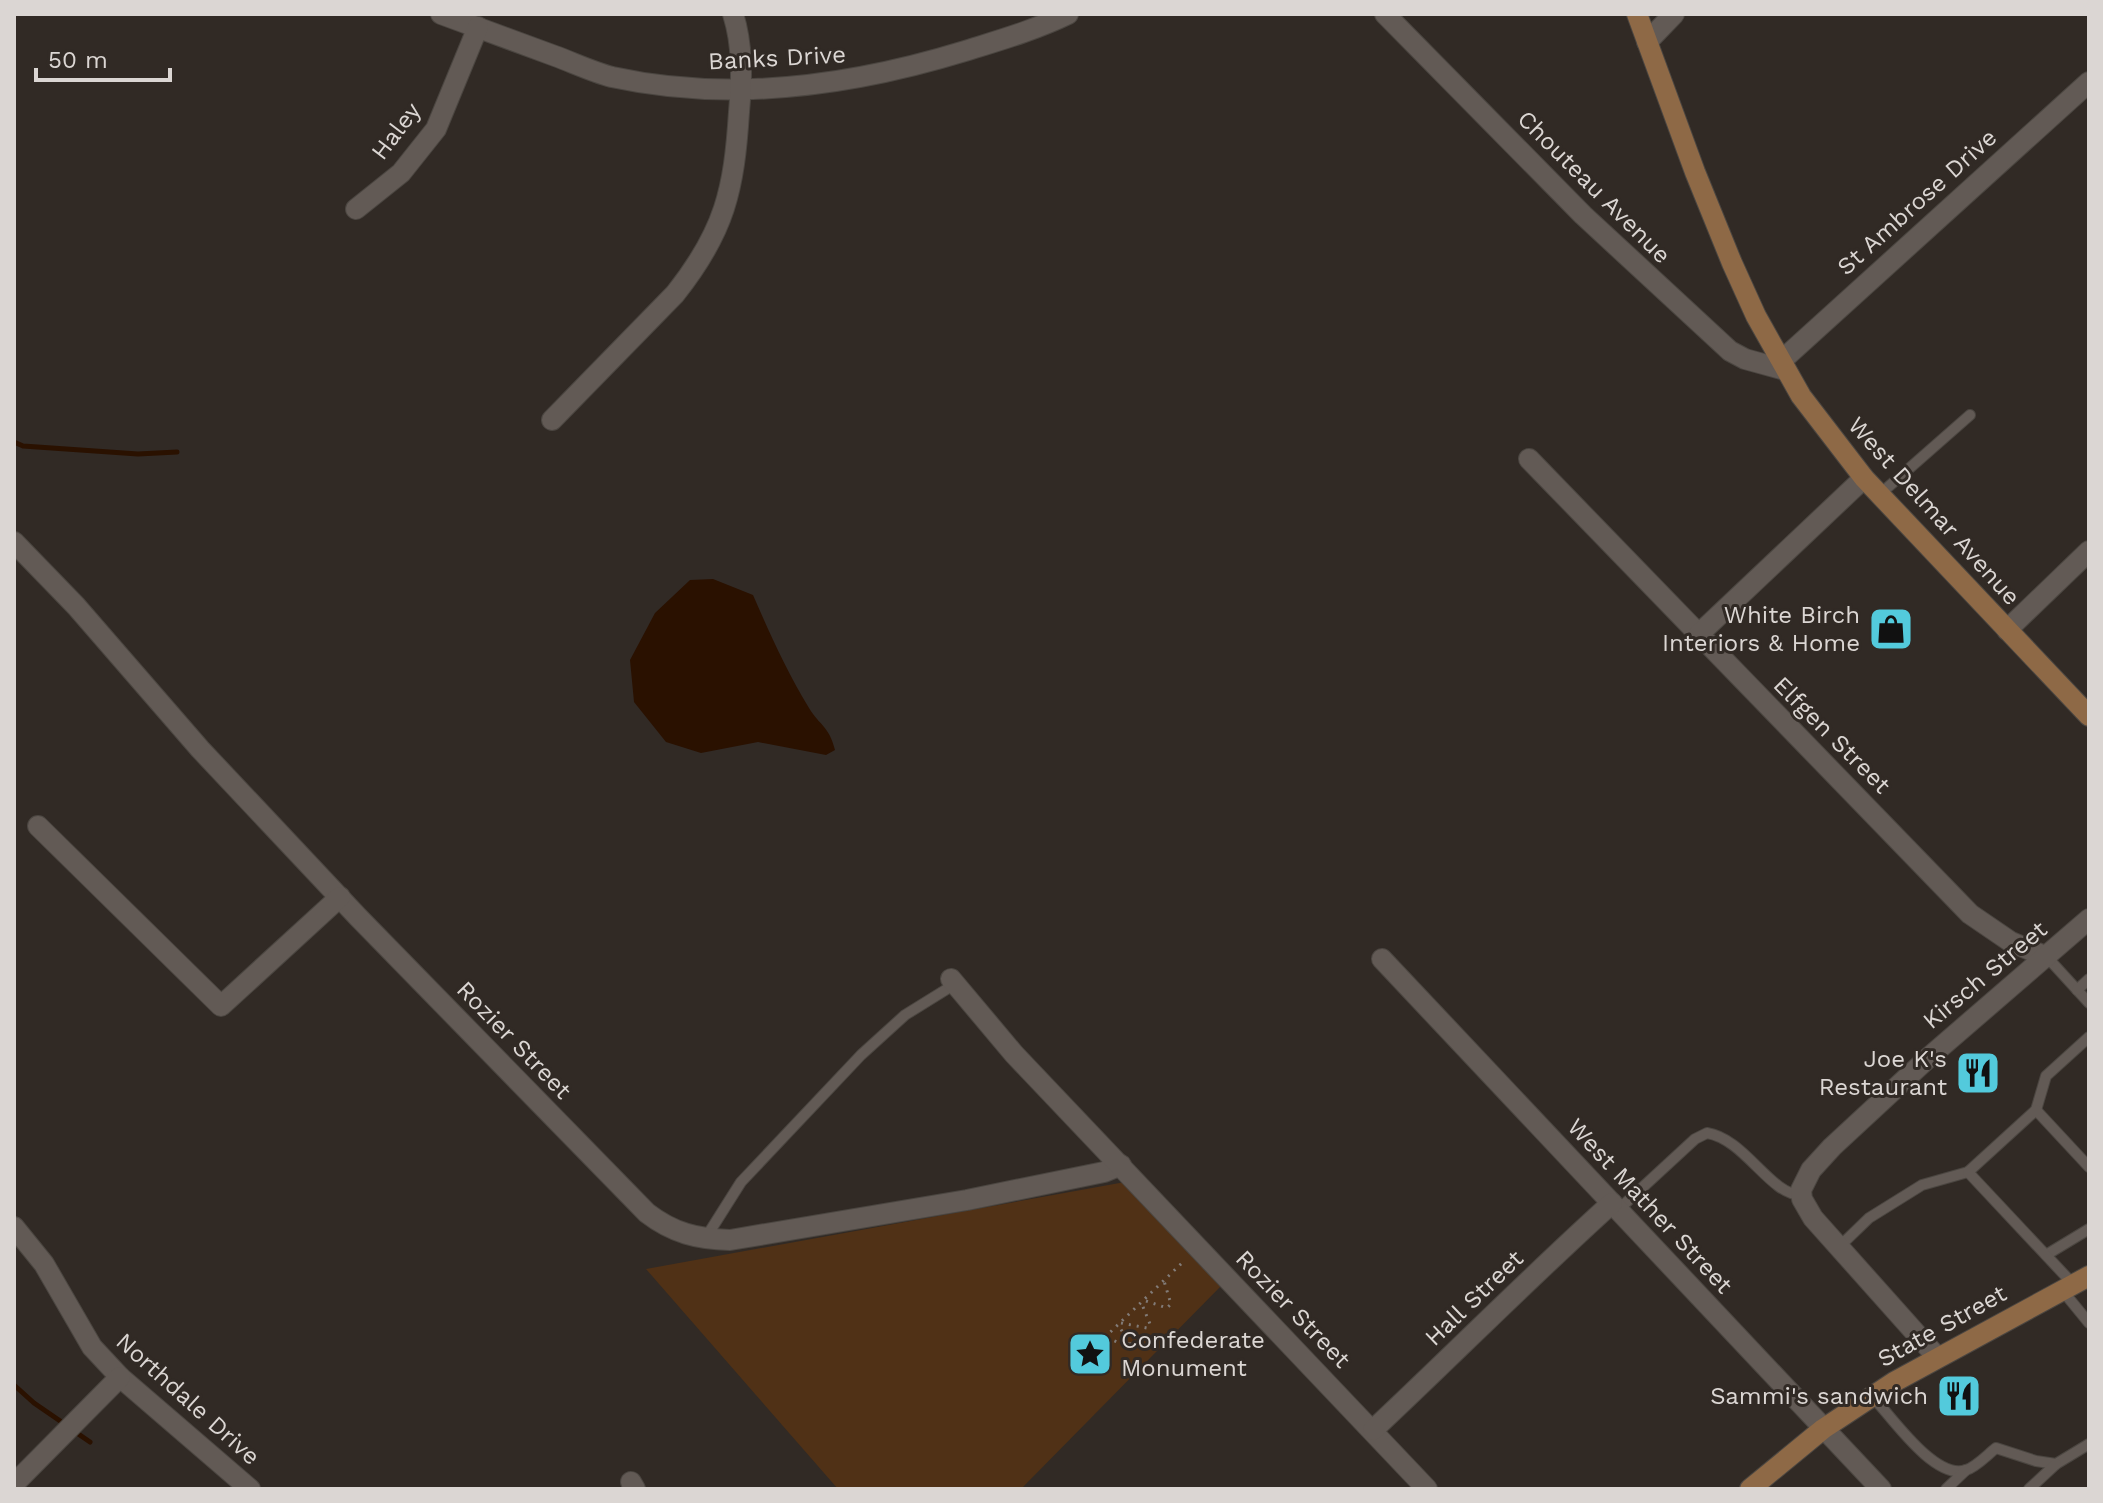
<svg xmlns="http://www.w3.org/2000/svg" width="2103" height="1503" font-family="'Work Sans',sans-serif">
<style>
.green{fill:#503116}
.water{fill:#2a1100}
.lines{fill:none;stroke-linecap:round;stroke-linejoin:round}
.stream{stroke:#2a1100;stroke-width:5}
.lane-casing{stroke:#4b4641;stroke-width:12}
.street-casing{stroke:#4b4641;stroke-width:22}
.secondary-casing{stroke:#4b4641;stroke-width:22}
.path{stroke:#827b77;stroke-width:3;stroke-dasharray:2 6;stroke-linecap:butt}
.lane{stroke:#625a55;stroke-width:10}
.street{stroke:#625a55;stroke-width:20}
.secondary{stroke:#8e6946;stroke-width:20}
.labels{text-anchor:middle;stroke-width:6;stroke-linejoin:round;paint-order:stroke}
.street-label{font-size:24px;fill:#dbd6d3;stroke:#312a25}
.poi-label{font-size:24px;fill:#dbd6d3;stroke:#312a25;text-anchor:end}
</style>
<rect width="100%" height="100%" fill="#312a25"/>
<!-- green -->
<polygon class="green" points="1125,1182 1223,1284 1021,1489 838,1489 646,1269"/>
<!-- water -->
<path class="water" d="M713,579L753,595C770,634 787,672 809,708C820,726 829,726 835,750L826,755L758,742L701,753L666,742L634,702L630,660L655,613L690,580Z"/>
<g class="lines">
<!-- stream -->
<g class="stream">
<polyline points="14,442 23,446 138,454 177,452"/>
<polyline points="14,1385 34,1403 66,1425"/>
<polyline points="74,1431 90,1442"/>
</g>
<!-- lane casing -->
<g class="lane-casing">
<g id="lane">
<polyline points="1879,495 1970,415"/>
<polyline points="2047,957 2089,1003"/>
<polyline points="2077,990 2089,979"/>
<polyline points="2036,1110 2046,1076 2089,1037"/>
<path d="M1618,1210L1695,1139L1707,1133C1745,1139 1770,1195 1801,1195"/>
<polyline points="705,1239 741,1182 861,1055 905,1015 955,984"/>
<polyline points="1839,1247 1869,1218 1922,1185 1968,1172"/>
<polyline points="2046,1255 2089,1229"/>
<polyline points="2073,1284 1968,1172 2036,1110 2089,1167"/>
<polyline points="2062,1290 2089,1323"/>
<path d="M1872,1396C1891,1416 1935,1481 1966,1470C1976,1467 1987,1455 1996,1448L2036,1461L2056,1464L2089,1444"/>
<polyline points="1946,1489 1966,1470"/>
<polyline points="2029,1489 2056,1464"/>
</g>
</g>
<!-- street casing -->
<g class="street-casing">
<g id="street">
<path d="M441,14C479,28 517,42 555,56C574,63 593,72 612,77C731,103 851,86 965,51C1000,40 1035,30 1068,14"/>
<polyline points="1385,14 1583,215 1730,351 1745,359 1785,370"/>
<polyline points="1647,42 1674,14"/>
<polyline points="356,209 401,173 436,129 478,27"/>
<polyline points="1780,362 2089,82"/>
<path d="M552,420L675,294C725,231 734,190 739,112C742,78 743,46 733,14"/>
<polyline points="1529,459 1970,914 2011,942 2047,957"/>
<path d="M14,542L76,606L200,749L358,917L647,1213C673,1233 697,1239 730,1240L967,1200L1104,1172L1121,1165"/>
<polyline points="2007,630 2089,551"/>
<polyline points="1699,634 1864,478"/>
<polyline points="38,826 221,1006 340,897"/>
<polyline points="1382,959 1881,1489"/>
<polyline points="951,979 1014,1054 1427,1489"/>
<polyline points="14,1227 44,1264 92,1347 120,1377 250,1489"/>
<polyline points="1937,1357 1813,1218 1802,1199 1801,1190 1811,1170 1832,1147 1927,1059 2089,919"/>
<path d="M1373,1430C1453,1355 1530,1277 1612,1203"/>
<polyline points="631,1482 635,1489"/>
<polyline points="14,1484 120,1377"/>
</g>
</g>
<!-- secondary casing -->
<g class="secondary-casing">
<g id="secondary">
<polyline points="1637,14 1695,172 1732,263 1756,316 1801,396 1864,478 2089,716"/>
<polyline points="1750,1489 1823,1429 1894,1382 2089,1276"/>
</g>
</g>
<!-- path -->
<g class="path">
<polyline points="1146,1301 1167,1308 1171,1304 1164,1281"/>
<polyline points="1121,1323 1147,1328 1150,1324 1141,1302"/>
<polygon points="1092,1336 1109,1353 1093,1369 1076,1352"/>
<polyline points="1107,1338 1127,1346 1130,1343 1118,1325"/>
<polyline points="1099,1343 1184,1261"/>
</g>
<!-- lane -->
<use href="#lane" class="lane"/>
<!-- street -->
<use href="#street" class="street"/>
<!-- secondary -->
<use href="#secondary" class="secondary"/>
</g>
<!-- icons -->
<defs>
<g id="shop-square" transform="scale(2.3)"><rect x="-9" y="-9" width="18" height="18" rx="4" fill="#53cadc" stroke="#312a25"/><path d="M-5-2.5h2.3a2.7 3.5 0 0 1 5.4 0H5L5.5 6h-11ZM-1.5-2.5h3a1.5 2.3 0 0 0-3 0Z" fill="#111"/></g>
<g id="restaurant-square" transform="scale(2.3)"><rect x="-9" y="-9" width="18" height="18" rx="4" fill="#53cadc" stroke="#312a25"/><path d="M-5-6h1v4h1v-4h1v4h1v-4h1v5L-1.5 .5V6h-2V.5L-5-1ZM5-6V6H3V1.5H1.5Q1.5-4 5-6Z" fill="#111"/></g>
<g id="sight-square" transform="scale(2.3)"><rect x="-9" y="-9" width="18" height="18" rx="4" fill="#53cadc" stroke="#312a25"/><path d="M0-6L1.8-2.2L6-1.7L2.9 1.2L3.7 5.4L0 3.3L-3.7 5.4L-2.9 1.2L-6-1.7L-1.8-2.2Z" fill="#111"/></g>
</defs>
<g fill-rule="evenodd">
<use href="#shop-square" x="1891" y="629"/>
<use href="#restaurant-square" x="1978" y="1073"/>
<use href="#sight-square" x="1090" y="1354"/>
<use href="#restaurant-square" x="1959" y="1396"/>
</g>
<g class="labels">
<!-- street labels -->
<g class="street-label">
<text transform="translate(777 58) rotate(-3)" y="8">Banks Drive</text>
<text transform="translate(396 131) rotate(-53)" y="8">Haley</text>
<text transform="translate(1594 187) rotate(45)" y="8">Chouteau Avenue</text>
<text transform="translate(1917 202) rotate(-42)" y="8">St Ambrose Drive</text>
<text transform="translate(1934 511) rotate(48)" y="8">West Delmar Avenue</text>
<text transform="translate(1832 735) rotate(45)" y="8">Elfgen Street</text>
<text transform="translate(1985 975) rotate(-40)" y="8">Kirsch Street</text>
<text transform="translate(514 1040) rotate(46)" y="8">Rozier Street</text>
<text transform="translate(1650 1206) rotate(47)" y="8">West Mather Street</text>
<text transform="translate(1474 1298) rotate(-44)" y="8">Hall Street</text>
<text transform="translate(1293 1309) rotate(46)" y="8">Rozier Street</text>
<text transform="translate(1942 1326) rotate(-29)" y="8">State Street</text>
<text transform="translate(188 1399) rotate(42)" y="8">Northdale Drive</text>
</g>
<!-- poi labels -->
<g class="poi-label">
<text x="1860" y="623">White Birch<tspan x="1860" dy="28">Interiors &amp; Home</tspan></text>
<text x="1947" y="1067">Joe K's<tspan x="1947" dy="28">Restaurant</tspan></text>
<text x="1121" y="1348" text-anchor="start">Confederate<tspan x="1121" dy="28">Monument</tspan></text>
<text x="1928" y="1404">Sammi's sandwich</text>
</g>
</g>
<!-- border -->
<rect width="2103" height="1503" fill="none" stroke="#dbd6d3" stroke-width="32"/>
<!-- scale -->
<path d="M36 68v12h134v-12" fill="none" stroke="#dbd6d3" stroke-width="4"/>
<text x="48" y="68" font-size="24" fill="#dbd6d3" stroke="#312a25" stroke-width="6" paint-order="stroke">50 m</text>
</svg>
